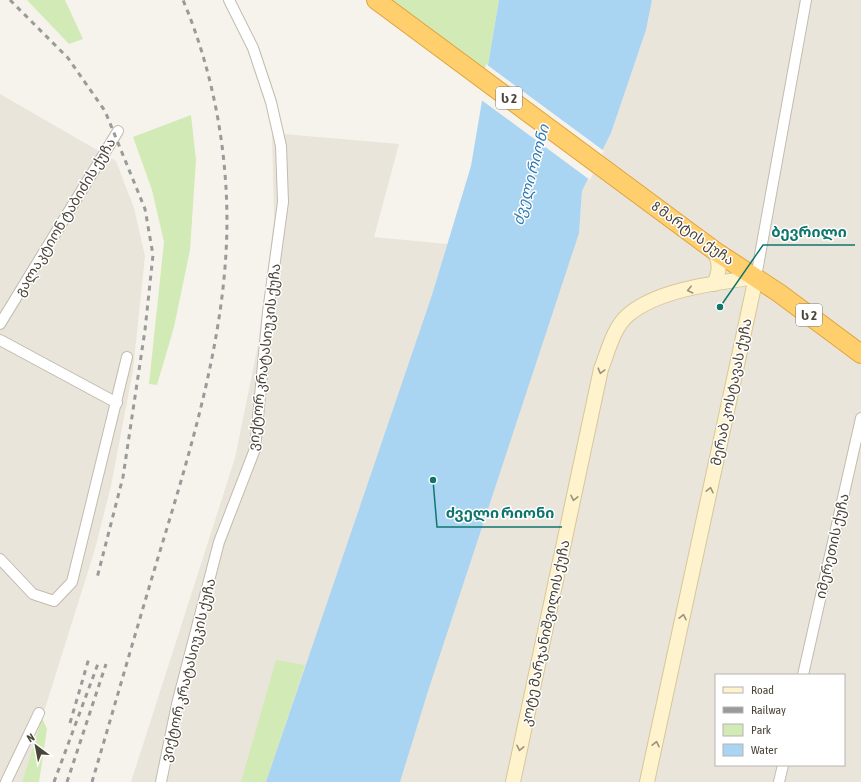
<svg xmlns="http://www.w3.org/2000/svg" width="861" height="782" font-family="'Asap Condensed','Noto Sans Georgian',sans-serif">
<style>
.residential{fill:#eae5da;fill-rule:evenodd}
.green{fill:#d2eab5}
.water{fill:#a9d4f2}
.pier{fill:#f6f3ec}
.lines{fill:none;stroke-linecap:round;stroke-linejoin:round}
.street-casing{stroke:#c2bbae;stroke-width:12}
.secondary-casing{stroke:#d6c79b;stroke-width:16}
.highway-casing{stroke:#e0a43c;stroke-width:20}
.street{stroke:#fff;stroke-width:10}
.secondary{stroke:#fff3cd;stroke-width:14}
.highway{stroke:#ffcf6e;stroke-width:18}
.rail{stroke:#9a9a9a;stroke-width:3;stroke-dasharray:5 5;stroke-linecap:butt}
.oneway{stroke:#9c937c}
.labels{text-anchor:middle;stroke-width:3;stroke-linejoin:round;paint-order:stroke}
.shield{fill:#fff;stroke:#817c74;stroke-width:1}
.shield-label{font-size:13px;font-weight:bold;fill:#4b4439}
.street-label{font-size:14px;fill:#4b4439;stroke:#fff}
.water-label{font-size:15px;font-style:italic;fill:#2e7ab2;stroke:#fff}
.leader{fill:none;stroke:#0f766e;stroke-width:1.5}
.callout-dot{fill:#0f766e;stroke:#fff;stroke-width:1.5}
.callout-label{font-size:15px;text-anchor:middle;font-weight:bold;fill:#0f766e;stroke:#fff;stroke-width:3;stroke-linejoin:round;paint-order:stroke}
</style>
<rect width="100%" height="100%" fill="#f6f3ec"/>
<!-- residential -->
<g class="residential">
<path d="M652,0H861V782H131L235,458L258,345L274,219L272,133L399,144L374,237L447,244L579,233L582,191L611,133L646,30ZM716,675H844V765H716Z"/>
<polygon points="0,94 116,161 134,208 145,256 133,370 111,486 95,549 22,782 0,782"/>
</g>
<!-- green -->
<g class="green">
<polygon points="27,0 65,0 83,39 69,44"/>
<polygon points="384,0 499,0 486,77"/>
<polygon points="191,115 196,160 190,250 174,327 157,385 149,384 164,242 152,190 133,137"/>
<polygon points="276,660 305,665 266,782 241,782"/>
<polygon points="42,718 47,729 39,782 22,782"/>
</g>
<!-- water -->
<polygon class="water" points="499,0 652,0 646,30 611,133 582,191 579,233 428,691 400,782 266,782 432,295 471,166"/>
<!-- pier -->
<polygon class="pier" points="486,64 604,151 590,180 480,99"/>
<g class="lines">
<!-- street casing -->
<g class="street-casing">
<g id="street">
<polyline points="756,277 806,0"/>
<polyline points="0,324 118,131"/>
<polyline points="0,340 117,403"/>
<polyline points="0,559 33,594 54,601 72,582 127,357"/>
<polyline points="803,675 861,418"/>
<polyline points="6,782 39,713"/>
<polyline points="161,782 177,704 219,542 255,449 268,312 283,202 281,146 271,102 253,48 229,0"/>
<polyline points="779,782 783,765"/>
</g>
</g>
<!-- secondary casing -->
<g class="secondary-casing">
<g id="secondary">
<path d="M714,284C720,271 720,265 715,251"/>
<path d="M513,782L601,369C608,352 613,328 628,315C659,289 716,283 756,277L647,782"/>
</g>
</g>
<!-- highway casing -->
<g class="highway-casing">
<polyline id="highway" points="376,0 715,251 779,293 861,354"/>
</g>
<!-- street -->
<use href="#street" class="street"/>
<!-- secondary -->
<use href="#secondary" class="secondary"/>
<!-- highway -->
<use href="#highway" class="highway"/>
<!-- rail -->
<g class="rail">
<polyline points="10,0 68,58 105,111 145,209 153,255 145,330 123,477 97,578"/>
<polyline points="70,723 89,658"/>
<polyline points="54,782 99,661"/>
<polyline points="67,782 106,664"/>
<path d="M92,782C114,708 135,634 157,561C187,462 220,357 226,253C231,168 216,78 183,0"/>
</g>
</g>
<!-- one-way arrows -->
<defs><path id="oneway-chevron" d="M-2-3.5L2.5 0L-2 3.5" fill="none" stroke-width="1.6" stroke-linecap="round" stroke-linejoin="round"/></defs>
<g class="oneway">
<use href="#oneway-chevron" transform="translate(690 290) rotate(167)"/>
<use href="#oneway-chevron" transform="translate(601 371) rotate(105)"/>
<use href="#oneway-chevron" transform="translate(710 490) rotate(-78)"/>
<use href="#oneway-chevron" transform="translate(574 498) rotate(102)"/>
<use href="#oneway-chevron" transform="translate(683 617) rotate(-78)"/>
<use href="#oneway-chevron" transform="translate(656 744) rotate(-78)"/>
<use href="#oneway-chevron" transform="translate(520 748) rotate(102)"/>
</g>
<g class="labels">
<!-- shield labels -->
<g class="shield">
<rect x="496" y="87" width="26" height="22" rx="3"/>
<rect x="796" y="304" width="26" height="22" rx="3"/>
</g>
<g class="shield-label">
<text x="509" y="103">ს 2</text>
<text x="809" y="320">ს 2</text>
</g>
<!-- street labels -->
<g class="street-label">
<text transform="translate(65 217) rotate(-59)" y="5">გალაკტიონ ტაბიძის ქუჩა</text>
<text transform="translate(693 233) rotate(36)" y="5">8 მარტის ქუჩა</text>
<text transform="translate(264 357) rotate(-83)" y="5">ვიქტორ კრატასიუკის ქუჩა</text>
<text transform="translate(731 392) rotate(-78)" y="5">მერაბ კოსტავას ქუჩა</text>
<text transform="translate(832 546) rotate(-77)" y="5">იმერეთის ქუჩა</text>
<text transform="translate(545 633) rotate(-78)" y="5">კოტე მარჯანიშვილის ქუჩა</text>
<text transform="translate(188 670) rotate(-76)" y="5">ვიქტორ კრატასიუკის ქუჩა</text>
</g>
<!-- water labels -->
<g class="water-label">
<text transform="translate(531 175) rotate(-75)" y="5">ძველი რიონი</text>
</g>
</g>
<!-- callouts -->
<path class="leader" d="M720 307L763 245H855M433 480L437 527H562"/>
<g class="callout-dot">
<circle cx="720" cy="307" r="4"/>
<circle cx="433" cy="480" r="4"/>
</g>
<g class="callout-label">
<text x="809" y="237">ბევრილი</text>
<text x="500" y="518">ძველი რიონი</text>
</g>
<!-- legend -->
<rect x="715" y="674" width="130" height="92" fill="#ffffff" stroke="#b7b4b0"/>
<rect x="723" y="687" width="20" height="6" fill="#fff3cd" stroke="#b7b4b0"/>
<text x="751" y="694" font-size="12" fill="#4b4439">Road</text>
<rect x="723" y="707" width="20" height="6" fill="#9a9a9a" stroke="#b7b4b0"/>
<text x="751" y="714" font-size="12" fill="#4b4439">Railway</text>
<rect x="723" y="724" width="20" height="12" fill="#d2eab5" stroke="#b7b4b0"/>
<text x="751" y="734" font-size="12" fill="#4b4439">Park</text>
<rect x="723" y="744" width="20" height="12" fill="#a9d4f2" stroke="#b7b4b0"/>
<text x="751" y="754" font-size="12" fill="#4b4439">Water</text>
<!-- north arrow -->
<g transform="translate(36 746) rotate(328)" stroke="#ffffff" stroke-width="3" paint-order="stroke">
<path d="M0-3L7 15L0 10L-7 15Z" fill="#4b4439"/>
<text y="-6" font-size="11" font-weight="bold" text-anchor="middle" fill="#4b4439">N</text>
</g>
</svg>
